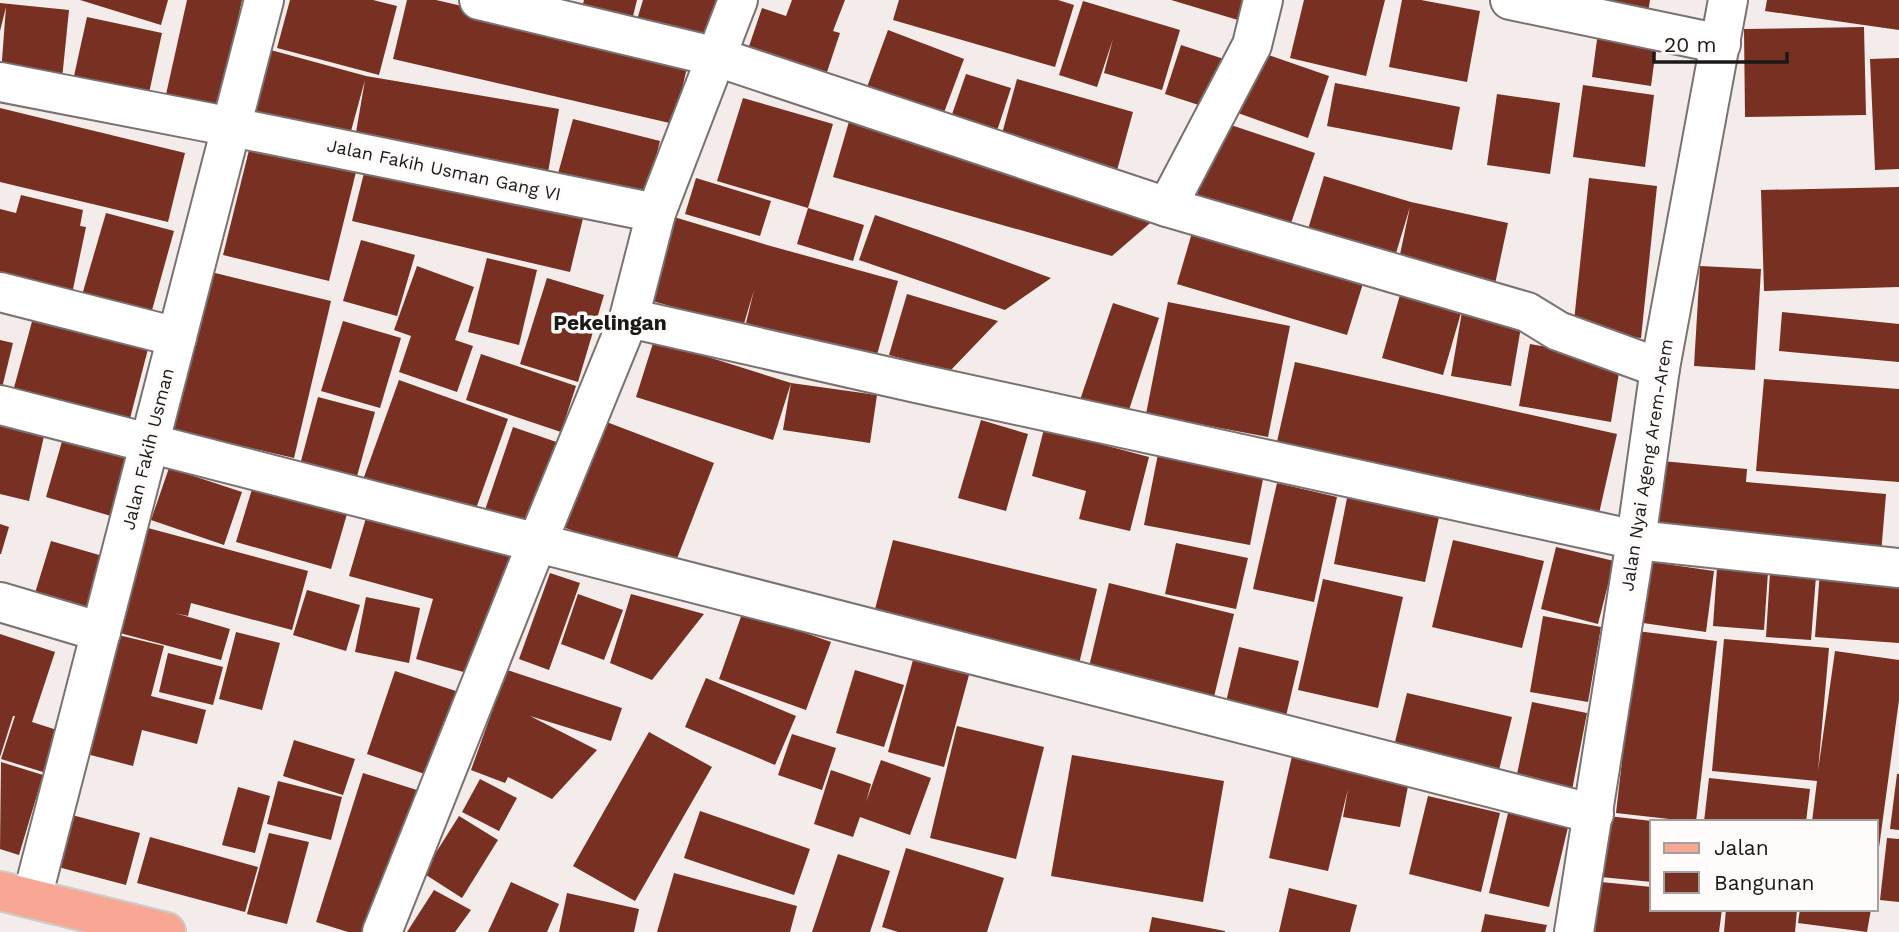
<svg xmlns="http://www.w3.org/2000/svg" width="1899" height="932" font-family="'Work Sans',sans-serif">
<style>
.building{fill:#773021}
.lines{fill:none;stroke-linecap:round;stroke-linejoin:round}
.minor-casing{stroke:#797270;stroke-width:42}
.major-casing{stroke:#cdcccc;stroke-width:42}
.minor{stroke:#fff;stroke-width:38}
.major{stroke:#f9a795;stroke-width:38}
.labels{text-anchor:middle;stroke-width:7;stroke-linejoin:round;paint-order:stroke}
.street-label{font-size:18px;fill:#1b1918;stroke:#fefbfa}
.quarter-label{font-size:21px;font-weight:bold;fill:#1b1918;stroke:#fefbfa}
</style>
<rect width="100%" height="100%" fill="#f4ecea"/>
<!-- building -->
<g class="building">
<polygon points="80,0 168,0 161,25"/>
<polygon points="187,0 242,0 216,119 163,108"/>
<polygon points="290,0 373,0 397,6 379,75 277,48"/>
<polygon points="407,0 436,0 689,59 674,124 393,59"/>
<polygon points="584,0 637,0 632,20 582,8"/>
<polygon points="643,0 724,0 712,44 636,23"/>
<polygon points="792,0 845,0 833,31 840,33 823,84 745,58 762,8 786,16"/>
<polygon points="899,0 1058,0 1074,5 1055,67 893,20"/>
<polygon points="1171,0 1244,0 1238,20"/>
<polygon points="1304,0 1385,0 1366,76 1290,58"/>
<polygon points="1402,0 1421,0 1480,11 1467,82 1389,67"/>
<polygon points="1607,0 1650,0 1647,19 1605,12"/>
<polygon points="1767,0 1899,0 1899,30 1765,11"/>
<polygon points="1083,1 1180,30 1162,90 1104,73 1113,39 1097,87 1059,75"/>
<polygon points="0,3 69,10 62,79 1,73 6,7 0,31"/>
<polygon points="87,17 162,33 149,93 74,76"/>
<polygon points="1864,27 1866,115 1745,117 1744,29"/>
<polygon points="888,30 964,59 939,126 863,98"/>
<polygon points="1598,32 1657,41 1651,86 1592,77"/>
<polygon points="1181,45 1230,61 1214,110 1165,94"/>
<polygon points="267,49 366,76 559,109 547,178 354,144 365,80 348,142 250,116"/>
<polygon points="1260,52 1329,76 1308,138 1238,113"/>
<polygon points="1899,58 1899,169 1875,170 1870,59"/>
<polygon points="966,74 1011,88 995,137 949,123"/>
<polygon points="1017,79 1133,112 1116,174 1000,141"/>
<polygon points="1335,83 1460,107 1452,150 1327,126"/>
<polygon points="1583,85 1654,95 1645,167 1573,157"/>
<polygon points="1497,94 1560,103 1550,174 1487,165"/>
<polygon points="743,98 833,124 808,208 864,225 853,261 797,244 808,208 717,181"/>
<polygon points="0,108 185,153 168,222 0,182"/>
<polygon points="850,118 1164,211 1112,256 833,177"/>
<polygon points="573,119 660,141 644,205 556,181"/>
<polygon points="1222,122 1315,153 1288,232 1195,201"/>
<polygon points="251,142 357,168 329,281 223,255"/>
<polygon points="367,161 584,214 570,272 352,221"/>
<polygon points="1324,176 1411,202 1508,223 1495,284 1398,264 1410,207 1393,263 1306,236"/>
<polygon points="696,178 771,201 760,236 685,214"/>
<polygon points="1589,178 1657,186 1641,338 1573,331"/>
<polygon points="1899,187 1899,287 1764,291 1761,190"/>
<polygon points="21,195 83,210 80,226 86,227 72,294 0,278 0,209 16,213"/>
<polygon points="106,213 174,231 149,321 80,302"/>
<polygon points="875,215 953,242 1051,278 1005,310 859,260"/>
<polygon points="674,217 767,245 898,281 876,358 746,323 754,290 743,327 649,300"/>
<polygon points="1194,226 1365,277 1347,335 1177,284"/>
<polygon points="361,240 415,255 397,316 343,301"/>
<polygon points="487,258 537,270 519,345 468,332"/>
<polygon points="417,266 474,287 455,340 473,346 457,392 399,372 411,336 394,330"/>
<polygon points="1700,266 1761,269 1755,370 1694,366"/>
<polygon points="211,272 331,301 294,458 174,430"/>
<polygon points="547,278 604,295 578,382 520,364"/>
<polygon points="1402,288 1463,306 1443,375 1382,358"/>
<polygon points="907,294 998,321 949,372 889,355"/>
<polygon points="1168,302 1290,326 1268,437 1146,414"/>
<polygon points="1113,303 1159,318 1127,416 1080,400"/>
<polygon points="1463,306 1523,315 1511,386 1451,376"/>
<polygon points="1782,312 1899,324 1899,362 1779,351"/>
<polygon points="33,318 148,349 128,426 12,395"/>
<polygon points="343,321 401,338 380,408 321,391"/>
<polygon points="0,340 13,343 1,392 0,392"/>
<polygon points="654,340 791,383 877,395 870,443 783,430 791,383 773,440 636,397"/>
<polygon points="1530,344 1621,360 1611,422 1519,406"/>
<polygon points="481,354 576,386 561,432 466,400"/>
<polygon points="1295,362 1617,434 1598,518 1276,446"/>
<polygon points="1764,379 1899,389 1899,482 1756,471"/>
<polygon points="399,380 508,419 473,517 364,477"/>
<polygon points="318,397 375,412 357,476 301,461"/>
<polygon points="981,420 1028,434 1006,511 958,498"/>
<polygon points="604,421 714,463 673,569 563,527"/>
<polygon points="0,426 44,436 29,501 0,494"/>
<polygon points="513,427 565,445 537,527 485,510"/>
<polygon points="1044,429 1149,457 1130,531 1079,519 1086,491 1032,476"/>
<polygon points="63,438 128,457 111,516 46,497"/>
<polygon points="1158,454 1264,474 1250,545 1144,525"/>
<polygon points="1662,461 1747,469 1746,482 1886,494 1881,554 1654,536"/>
<polygon points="169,468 242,492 224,545 151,520"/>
<polygon points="1277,483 1337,497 1314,602 1253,589"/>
<polygon points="253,486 347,514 331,569 236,542"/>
<polygon points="1347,498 1439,517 1425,582 1334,564"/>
<polygon points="368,511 513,551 478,676 416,659 433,599 349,576"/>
<polygon points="0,524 9,527 1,554 0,554"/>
<polygon points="148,528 308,571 292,630 191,603 188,616 175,613 230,629 221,660 120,633"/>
<polygon points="893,540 1097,589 1078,668 873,617"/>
<polygon points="1453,540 1544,561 1522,648 1432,627"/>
<polygon points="51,541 106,557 86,619 32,603"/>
<polygon points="1176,543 1248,558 1236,609 1165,594"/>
<polygon points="1556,547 1614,561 1598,624 1541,609"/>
<polygon points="1718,554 1769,557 1764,630 1713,626"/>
<polygon points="1652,562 1714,571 1706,632 1643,623"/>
<polygon points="1820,571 1899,577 1899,643 1815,637"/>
<polygon points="550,573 580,583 549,670 519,659"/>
<polygon points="1770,573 1816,576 1811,640 1766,637"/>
<polygon points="1323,579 1403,597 1378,708 1298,690"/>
<polygon points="1109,583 1234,614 1212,705 1087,675"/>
<polygon points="307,590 360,605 346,651 293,635"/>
<polygon points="578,594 623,610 604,660 561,644"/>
<polygon points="631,594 704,614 652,680 610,663"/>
<polygon points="366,597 420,608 409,663 355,652"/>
<polygon points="743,611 831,642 806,710 719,679"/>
<polygon points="1543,616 1601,627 1588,702 1530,692"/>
<polygon points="1637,631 1717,641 1696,822 1616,813"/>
<polygon points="236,632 280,643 262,710 219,699"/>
<polygon points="0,634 55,652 32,722 57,730 43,772 1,759 15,716 13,716 0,757"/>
<polygon points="114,634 164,646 151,696 206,710 197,744 142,730 133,766 83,753"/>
<polygon points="1724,639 1829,648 1818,771 1835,651 1899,660 1899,700 1878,855 1876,855 1876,822 1812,822 1817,781 1712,771"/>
<polygon points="1239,647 1299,661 1286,716 1226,702"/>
<polygon points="168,653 223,667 213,705 159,692"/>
<polygon points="913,660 969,675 944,767 888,752"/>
<polygon points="507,670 622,708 611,741 530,716 597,750 552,799 508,777 505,783 471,770"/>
<polygon points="855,670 904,685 884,747 836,733"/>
<polygon points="395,671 468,695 439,779 367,754"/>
<polygon points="706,678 796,716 775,765 685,727"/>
<polygon points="1407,693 1512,717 1499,770 1394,746"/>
<polygon points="1532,702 1587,713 1572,790 1516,779"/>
<polygon points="957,726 1044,747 1016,859 930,838"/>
<polygon points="649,732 712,767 635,901 573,866"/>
<polygon points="792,734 836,748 822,790 778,775"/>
<polygon points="294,740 355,759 343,795 283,776"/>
<polygon points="1072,755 1224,781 1203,902 1051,876"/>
<polygon points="1292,756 1409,781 1400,827 1343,817 1348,789 1328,871 1269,858"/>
<polygon points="881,760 931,778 910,835 860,817 853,837 814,824 831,770 871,784 866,802"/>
<polygon points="1,762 43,775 19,855 0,849"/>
<polygon points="363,773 420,791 376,932 348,932 316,922"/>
<polygon points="1897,774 1899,774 1899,830 1890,829"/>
<polygon points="1709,778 1810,789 1806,822 1704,822"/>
<polygon points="480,779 517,798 499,831 462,812"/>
<polygon points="278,781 342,797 331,840 267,824"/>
<polygon points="238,787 270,796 255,853 222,845"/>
<polygon points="1428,796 1500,813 1481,892 1409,874"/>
<polygon points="1509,809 1569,823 1549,907 1489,893"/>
<polygon points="700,811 810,849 794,895 684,858"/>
<polygon points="72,815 140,833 126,885 58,867"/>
<polygon points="459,816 498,840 462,898 423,873"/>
<polygon points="1608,816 1652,821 1652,882 1601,877"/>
<polygon points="269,833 309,842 287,924 247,914"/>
<polygon points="150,837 258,867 245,912 137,883"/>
<polygon points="1887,838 1899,839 1899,902 1880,900"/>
<polygon points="906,848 1004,878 987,932 898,932 882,927"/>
<polygon points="838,854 890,871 870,932 812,932"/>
<polygon points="674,873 797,906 790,932 657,932"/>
<polygon points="511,882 559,904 547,932 488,932"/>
<polygon points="1601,882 1652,887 1652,909 1722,909 1719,932 1595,932"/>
<polygon points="1289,888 1357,905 1350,932 1279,932"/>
<polygon points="434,890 471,910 455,932 407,932"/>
<polygon points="567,893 639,909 634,932 559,932"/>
<polygon points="1726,909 1797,909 1795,932 1724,932"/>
<polygon points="1800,909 1871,909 1867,932 1798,923"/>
<polygon points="1485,914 1547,925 1545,932 1481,932"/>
<polygon points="1152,917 1225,931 1225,932 1149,932"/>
</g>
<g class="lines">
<!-- minor casing -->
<g class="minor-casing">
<g id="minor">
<polyline points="479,0 717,57 1167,207 1252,45 1263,0"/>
<polyline points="1510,0 1721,44"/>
<polyline points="0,82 232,127 656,213"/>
<polyline points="1167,207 1527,312 1558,331 1660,368"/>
<polyline points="0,292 177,337"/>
<polyline points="629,318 916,383 1636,540 1899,568"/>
<polyline points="0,405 1594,814"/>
<polyline points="0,602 101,632"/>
<polyline points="32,898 264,0"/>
<polyline points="382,932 537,543 629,318 656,213 738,0"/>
<polyline points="1574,932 1636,540 1660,368 1728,0"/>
</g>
</g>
<!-- major casing -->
<g class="major-casing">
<polyline id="major" points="0,891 166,932"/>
</g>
<!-- minor -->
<use href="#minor" class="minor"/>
<!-- major -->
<use href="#major" class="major"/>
</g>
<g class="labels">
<!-- street labels -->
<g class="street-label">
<text transform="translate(444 170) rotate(12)" y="6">Jalan Fakih Usman Gang VI</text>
<text transform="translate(148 449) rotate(-76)" y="6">Jalan Fakih Usman</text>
<text transform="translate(1647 465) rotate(-81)" y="6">Jalan Nyai Ageng Arem-Arem</text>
</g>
<!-- quarter labels -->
<g class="quarter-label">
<text x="610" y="330">Pekelingan</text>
</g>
</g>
<!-- legend -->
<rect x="1650" y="820" width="228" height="91" fill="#fefbfa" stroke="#a3a1a0" stroke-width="2"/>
<rect x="1664" y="843" width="35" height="10" fill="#f9a795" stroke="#a3a1a0" stroke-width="2"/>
<text x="1714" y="855" font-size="21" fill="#1b1918">Jalan</text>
<rect x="1664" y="872" width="35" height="21" fill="#773021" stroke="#a3a1a0" stroke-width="2"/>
<text x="1714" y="890" font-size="21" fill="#1b1918">Bangunan</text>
<!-- scale -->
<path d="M1654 52v10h133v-10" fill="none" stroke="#1b1918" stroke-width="3.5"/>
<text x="1664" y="52" font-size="21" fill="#1b1918" stroke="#fefbfa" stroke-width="5" paint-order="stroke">20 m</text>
</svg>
